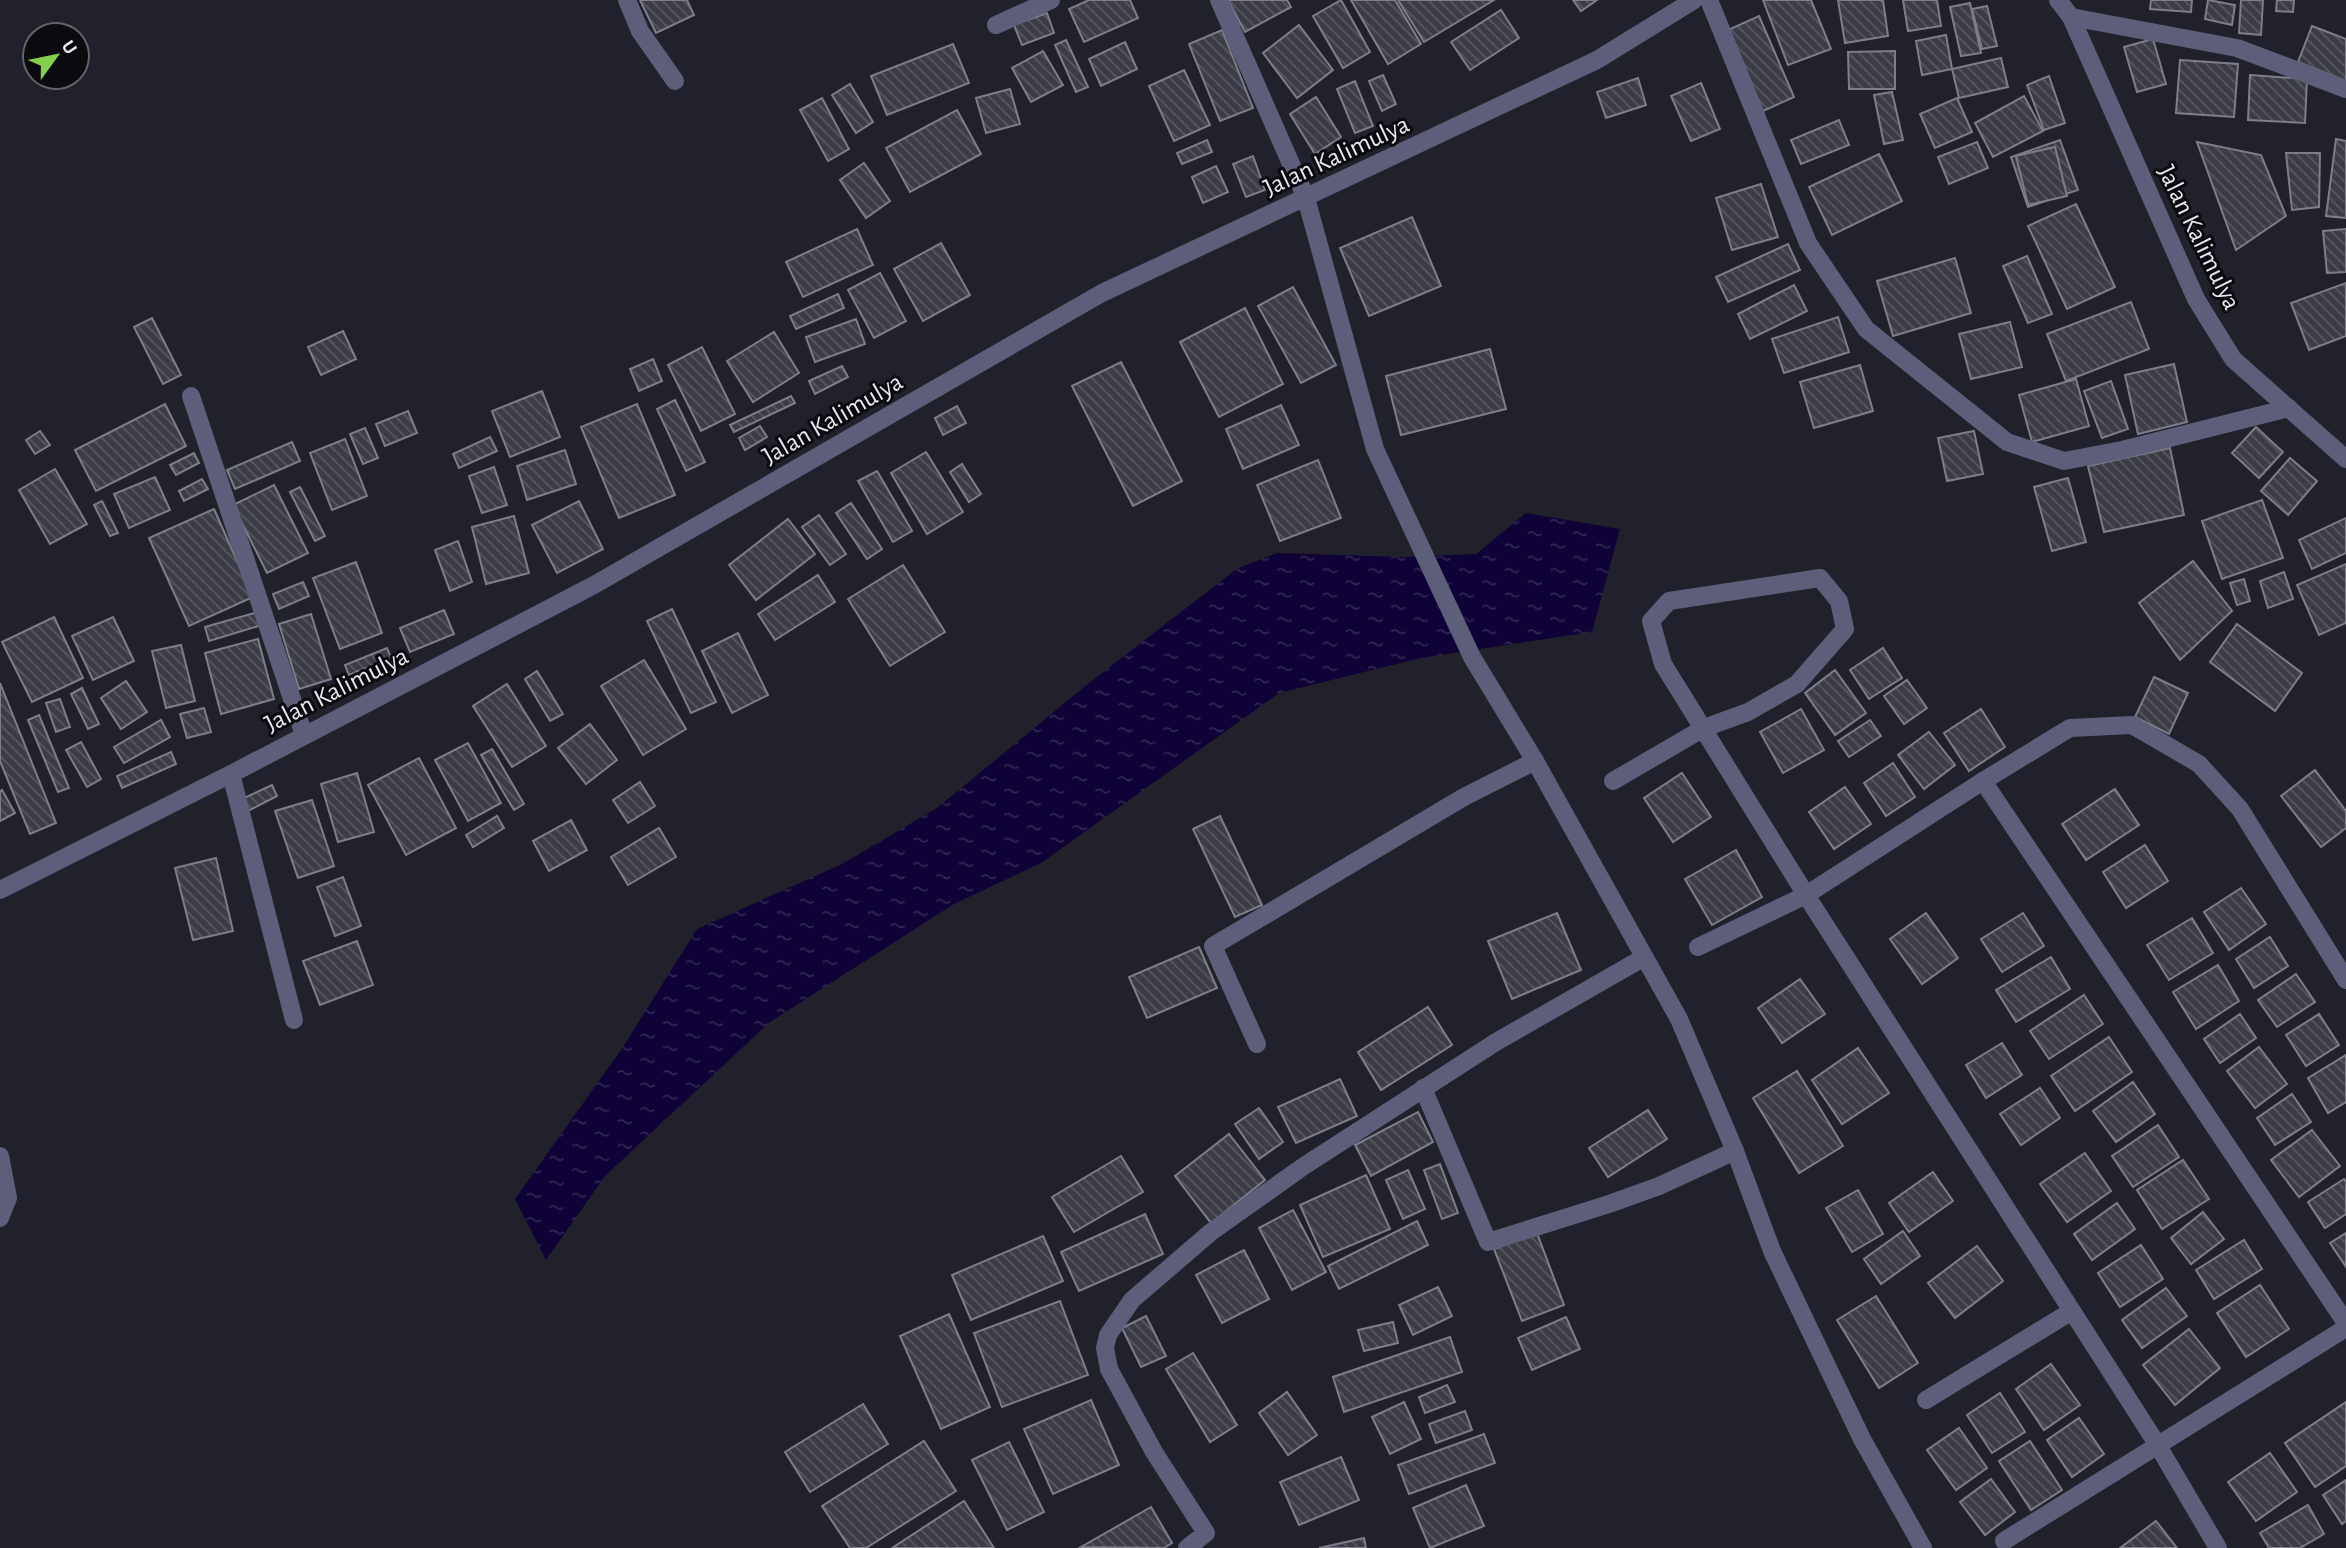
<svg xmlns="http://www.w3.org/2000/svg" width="2346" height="1548" font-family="'Alegreya Sans',sans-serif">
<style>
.water{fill:url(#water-ripples)}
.building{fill:url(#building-back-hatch);stroke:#7d7e89;stroke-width:2}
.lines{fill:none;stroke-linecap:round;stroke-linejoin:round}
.minor{stroke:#5d5e79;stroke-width:18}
.tertiary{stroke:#5d5e79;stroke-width:18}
.labels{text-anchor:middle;stroke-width:6;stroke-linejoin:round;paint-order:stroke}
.street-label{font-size:26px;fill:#e8e9ef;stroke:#0b0b0f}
</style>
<defs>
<pattern id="water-ripples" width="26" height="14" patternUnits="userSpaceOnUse" patternTransform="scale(1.75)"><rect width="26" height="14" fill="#0f0236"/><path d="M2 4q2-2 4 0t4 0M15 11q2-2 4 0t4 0" fill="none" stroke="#322753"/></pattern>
<pattern id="building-back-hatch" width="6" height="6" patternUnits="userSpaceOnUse" patternTransform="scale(1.75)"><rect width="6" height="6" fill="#3c3c46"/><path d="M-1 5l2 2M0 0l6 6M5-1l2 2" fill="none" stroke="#585861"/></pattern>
</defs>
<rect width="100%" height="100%" fill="#20212a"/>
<!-- water -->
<polygon class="water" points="1526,513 1620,529 1592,632 1421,658 1279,693 1041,863 954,904 770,1022 605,1176 546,1260 515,1199 623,1047 697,929 842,864 937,808 1089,683 1238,568 1277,553 1402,557 1476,554"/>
<!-- building -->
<g class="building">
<polygon points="640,0 687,0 694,15 656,33"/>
<polygon points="1089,0 1130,0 1138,18 1084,42 1069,9"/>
<polygon points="1228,0 1287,0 1291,7 1245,32"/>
<polygon points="1341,0 1370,52 1343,68 1313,16"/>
<polygon points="1351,0 1395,0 1421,44 1388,64"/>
<polygon points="1398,0 1494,0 1424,42"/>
<polygon points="1573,0 1597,0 1581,11"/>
<polygon points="1763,0 1811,0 1831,49 1788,65"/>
<polygon points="1838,0 1883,0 1888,36 1845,43"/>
<polygon points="1903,0 1937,0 1941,26 1908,31"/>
<polygon points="2151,0 2192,0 2191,12 2150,9"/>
<polygon points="2208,0 2235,5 2232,25 2205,19"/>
<polygon points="2241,0 2263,0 2261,35 2239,33"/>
<polygon points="2277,0 2294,0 2293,12 2276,11"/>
<polygon points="1970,3 1981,53 1961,56 1950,7"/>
<polygon points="1987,6 1997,46 1982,49 1972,9"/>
<polygon points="1501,10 1519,38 1470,70 1451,42"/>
<polygon points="1047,13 1054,33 1022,45 1014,25"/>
<polygon points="1759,16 1794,97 1763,111 1728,30"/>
<polygon points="1299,25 1333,70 1297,98 1263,53"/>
<polygon points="2312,26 2346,39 2346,81 2298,62"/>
<polygon points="1222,30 1253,108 1220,121 1189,44"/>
<polygon points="1946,35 1952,69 1922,75 1916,41"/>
<polygon points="2153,39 2166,84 2137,92 2124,47"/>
<polygon points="1066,40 1088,87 1076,92 1055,45"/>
<polygon points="1125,42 1137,69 1101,86 1089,59"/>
<polygon points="953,44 969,83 887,115 871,76"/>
<polygon points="1043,51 1063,85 1031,102 1012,68"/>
<polygon points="1895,51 1895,89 1849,89 1848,52"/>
<polygon points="2001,58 2008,87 1959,98 1952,69"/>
<polygon points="2180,60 2238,64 2234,117 2176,113"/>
<polygon points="1184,70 1210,125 1174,141 1149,86"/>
<polygon points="1383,75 1396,104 1382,111 1369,81"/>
<polygon points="2250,75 2307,79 2305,123 2248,120"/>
<polygon points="2049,76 2065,123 2044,130 2027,85"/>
<polygon points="1638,78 1646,105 1606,118 1597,92"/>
<polygon points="1355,81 1373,126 1355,133 1337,89"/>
<polygon points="1701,83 1720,129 1691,141 1671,96"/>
<polygon points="850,84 873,122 856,133 832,95"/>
<polygon points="1010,89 1020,124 986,133 976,98"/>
<polygon points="1892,92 1903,140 1884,144 1874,95"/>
<polygon points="2024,96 2043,131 1993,157 1975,123"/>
<polygon points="1316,97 1341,137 1315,154 1290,114"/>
<polygon points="822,98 849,149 828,161 800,110"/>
<polygon points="1957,98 1972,132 1935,148 1920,114"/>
<polygon points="957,110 981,154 910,192 886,148"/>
<polygon points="1839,120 1849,145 1801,164 1791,140"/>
<polygon points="2336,139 2346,141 2346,218 2326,216"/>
<polygon points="1207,140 1212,152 1182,164 1177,153"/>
<polygon points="2060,140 2078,190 2028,207 2011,157"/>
<polygon points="1977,142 1988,168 1949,184 1938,157"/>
<polygon points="2197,142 2261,155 2286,216 2236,250"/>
<polygon points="2055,147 2067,196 2028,205 2016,156"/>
<polygon points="2286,153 2320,153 2319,207 2292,210"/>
<polygon points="1879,154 1902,201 1832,235 1809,187"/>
<polygon points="1253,156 1265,190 1246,197 1233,164"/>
<polygon points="864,163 890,201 866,218 840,180"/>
<polygon points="1216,166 1228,192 1203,203 1192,177"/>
<polygon points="1761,184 1778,237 1732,250 1716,198"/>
<polygon points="2076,204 2115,287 2067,309 2028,226"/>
<polygon points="1412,217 1441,286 1369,316 1340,248"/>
<polygon points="857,229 873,265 803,297 786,262"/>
<polygon points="2346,229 2346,272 2327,273 2323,231"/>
<polygon points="941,243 970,295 923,321 894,269"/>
<polygon points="1788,244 1800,270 1728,302 1716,277"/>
<polygon points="2027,256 2052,314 2028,323 2003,266"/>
<polygon points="1955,258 1971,313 1893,336 1877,281"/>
<polygon points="880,273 906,321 874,338 848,290"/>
<polygon points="2346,283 2346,336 2309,350 2291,303"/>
<polygon points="1794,285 1807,311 1750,339 1738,314"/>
<polygon points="1293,287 1336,365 1301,383 1258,306"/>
<polygon points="838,294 844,308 796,329 790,316"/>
<polygon points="2131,302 2149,349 2066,381 2047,334"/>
<polygon points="1245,308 1283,384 1219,417 1180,342"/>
<polygon points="1838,317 1849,352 1784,373 1772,339"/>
<polygon points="152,318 181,375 163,384 134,327"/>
<polygon points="856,319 865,344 815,362 806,337"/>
<polygon points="2010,322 2022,367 1971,379 1959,334"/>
<polygon points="343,331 356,359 321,375 308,347"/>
<polygon points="774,332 799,373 753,402 727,361"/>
<polygon points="702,347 735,414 701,431 668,365"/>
<polygon points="1490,349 1506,409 1401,435 1386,376"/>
<polygon points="653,359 662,381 639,391 630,369"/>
<polygon points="1121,362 1182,481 1133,506 1072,386"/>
<polygon points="2174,364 2187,422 2138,434 2125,375"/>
<polygon points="1860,365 1873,411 1814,428 1800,382"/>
<polygon points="842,366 848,377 815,394 809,381"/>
<polygon points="2076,379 2089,426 2032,442 2019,395"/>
<polygon points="2111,381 2128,429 2102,438 2084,391"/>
<polygon points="542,391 560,437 510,457 492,411"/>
<polygon points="791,396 795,403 734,432 730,425"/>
<polygon points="675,400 705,462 686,471 657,409"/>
<polygon points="165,404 186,446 96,491 75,450"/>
<polygon points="637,404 675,495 619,518 581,427"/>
<polygon points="1281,405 1299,445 1243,469 1226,429"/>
<polygon points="957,406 966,423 943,435 935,418"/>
<polygon points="408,411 417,433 385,446 376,424"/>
<polygon points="760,426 767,437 745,450 739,438"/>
<polygon points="2256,427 2283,452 2259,478 2232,453"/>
<polygon points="365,428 378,458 363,464 350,434"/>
<polygon points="40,431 50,445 35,454 26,440"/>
<polygon points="1974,431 1983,474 1947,481 1938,438"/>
<polygon points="490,437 497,451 459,468 453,454"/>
<polygon points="345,439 367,496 332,510 310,453"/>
<polygon points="292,442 300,461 235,489 227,470"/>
<polygon points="2170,448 2184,515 2104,532 2088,466"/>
<polygon points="565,450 576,484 527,500 517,466"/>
<polygon points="926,452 963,512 927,534 891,473"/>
<polygon points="194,453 199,463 176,475 170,465"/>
<polygon points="2290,458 2317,481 2288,515 2261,491"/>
<polygon points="1318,460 1341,518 1280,541 1257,485"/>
<polygon points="962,464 981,494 969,502 950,472"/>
<polygon points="494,467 507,505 482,513 469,476"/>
<polygon points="55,469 87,524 50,544 19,490"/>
<polygon points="877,471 912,531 893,542 858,481"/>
<polygon points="155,477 170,510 129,528 114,494"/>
<polygon points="2068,478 2086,542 2052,551 2034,487"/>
<polygon points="202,479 208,489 184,501 179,491"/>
<polygon points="274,485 308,553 267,573 233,505"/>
<polygon points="300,487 325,536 315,541 290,492"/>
<polygon points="2262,500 2283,558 2222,579 2202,521"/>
<polygon points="102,501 118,533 110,536 94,505"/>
<polygon points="579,501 603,549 557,573 532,525"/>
<polygon points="851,503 882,549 867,559 836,513"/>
<polygon points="214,509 253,597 189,626 149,538"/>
<polygon points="819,515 846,554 830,565 802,527"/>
<polygon points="514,516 529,573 486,584 472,527"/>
<polygon points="2346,518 2346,553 2312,569 2299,540"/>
<polygon points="788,519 815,554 756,600 729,565"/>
<polygon points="458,541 472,582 450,591 435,550"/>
<polygon points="2193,561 2232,611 2180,660 2139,603"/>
<polygon points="356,562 382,633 340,649 313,578"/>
<polygon points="2346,564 2346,623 2319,635 2297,585"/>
<polygon points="903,565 945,632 890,666 848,599"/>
<polygon points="2284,572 2293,599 2268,608 2260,581"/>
<polygon points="818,575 835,602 775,640 758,614"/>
<polygon points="2244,579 2250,601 2237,605 2230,583"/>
<polygon points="303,582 309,596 279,609 273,594"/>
<polygon points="672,609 716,702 691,713 647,621"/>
<polygon points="444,610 454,634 410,652 400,628"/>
<polygon points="258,612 262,625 209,641 205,627"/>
<polygon points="311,614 331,679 299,689 279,624"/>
<polygon points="54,617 83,678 32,702 2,642"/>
<polygon points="113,617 134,661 93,680 72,636"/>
<polygon points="2237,624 2302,673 2275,711 2210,662"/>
<polygon points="738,633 768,695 732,713 702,651"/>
<polygon points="258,639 274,699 221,714 205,653"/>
<polygon points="181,645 195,701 166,708 152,651"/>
<polygon points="387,648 391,658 349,675 345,665"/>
<polygon points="1883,648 1902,678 1869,699 1850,670"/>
<polygon points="644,660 686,729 643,755 601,686"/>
<polygon points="1835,670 1866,713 1835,735 1805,693"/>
<polygon points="537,671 563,714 550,721 525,679"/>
<polygon points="2154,677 2188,693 2169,734 2135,717"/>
<polygon points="1907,680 1927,708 1904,724 1884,696"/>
<polygon points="126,681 147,712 121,729 101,698"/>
<polygon points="0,683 56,823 30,834 0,761"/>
<polygon points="507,684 546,746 512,767 473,706"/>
<polygon points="82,688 99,724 88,729 71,694"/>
<polygon points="60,699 70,727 56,732 46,703"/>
<polygon points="204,708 211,732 187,738 180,714"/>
<polygon points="1801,709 1824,750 1783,773 1760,732"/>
<polygon points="1981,709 2005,747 1969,771 1944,733"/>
<polygon points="39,715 69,788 58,792 28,720"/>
<polygon points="161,720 170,737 124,763 114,747"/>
<polygon points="1870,720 1881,736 1849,757 1838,741"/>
<polygon points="590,724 617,760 586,784 558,748"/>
<polygon points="1929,732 1955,765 1924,789 1898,755"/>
<polygon points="81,742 101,779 87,787 66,750"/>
<polygon points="468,743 501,803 468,821 435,760"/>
<polygon points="492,749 524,804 514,810 481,755"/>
<polygon points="171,752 176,764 122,788 117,776"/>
<polygon points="419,758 456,828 406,855 368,785"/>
<polygon points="1893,763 1915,797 1886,816 1864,783"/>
<polygon points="2315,770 2346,811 2346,828 2321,847 2281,796"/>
<polygon points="357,773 374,832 338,842 321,784"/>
<polygon points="1682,773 1711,817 1673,842 1644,798"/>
<polygon points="640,782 655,806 628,823 613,800"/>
<polygon points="272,785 277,796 246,812 240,800"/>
<polygon points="1845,787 1871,824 1834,849 1809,812"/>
<polygon points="2115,789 2139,825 2086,860 2062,824"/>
<polygon points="2,790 15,813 0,821 0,792"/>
<polygon points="312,800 334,866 298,878 275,811"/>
<polygon points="497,816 504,828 473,847 466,835"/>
<polygon points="1220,816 1262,905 1235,917 1193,829"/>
<polygon points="571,820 587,850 549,871 533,841"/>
<polygon points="659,828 676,857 628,885 611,857"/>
<polygon points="2145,845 2168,881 2126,908 2103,872"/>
<polygon points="1736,850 1762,897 1712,925 1685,879"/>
<polygon points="216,858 233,931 193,940 175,868"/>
<polygon points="343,877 361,926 335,936 317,887"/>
<polygon points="2241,888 2266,924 2229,950 2204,912"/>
<polygon points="1557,913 1581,970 1512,999 1488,941"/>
<polygon points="1926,913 1958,958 1922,984 1890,939"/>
<polygon points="2023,913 2044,946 2002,972 1981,939"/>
<polygon points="2192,918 2213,953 2169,980 2147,945"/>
<polygon points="2270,937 2288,966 2254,988 2236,959"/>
<polygon points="357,941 373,985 320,1005 303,961"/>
<polygon points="1199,947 1217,988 1147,1018 1129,977"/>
<polygon points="2051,957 2070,989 2016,1022 1996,990"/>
<polygon points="2218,965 2239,1001 2196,1029 2173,992"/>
<polygon points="2296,974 2315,1002 2277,1027 2258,1000"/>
<polygon points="1800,979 1825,1014 1782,1043 1758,1008"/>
<polygon points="2084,995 2103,1024 2049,1059 2030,1031"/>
<polygon points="1428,1007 1452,1045 1381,1090 1358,1052"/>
<polygon points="2240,1014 2256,1038 2220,1063 2204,1039"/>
<polygon points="2319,1014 2339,1045 2306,1066 2286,1035"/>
<polygon points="2109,1037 2132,1072 2075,1111 2051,1076"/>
<polygon points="2002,1043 2022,1075 1986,1098 1966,1065"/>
<polygon points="2259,1047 2287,1084 2255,1108 2227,1071"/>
<polygon points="1858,1048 1889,1093 1842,1124 1812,1080"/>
<polygon points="2346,1055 2346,1102 2328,1113 2308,1078"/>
<polygon points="1797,1071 1843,1146 1799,1173 1753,1098"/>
<polygon points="1340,1079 1357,1116 1296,1143 1278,1107"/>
<polygon points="2133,1082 2155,1114 2116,1142 2093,1111"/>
<polygon points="2040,1088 2060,1118 2021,1145 2000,1114"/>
<polygon points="2292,1094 2311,1122 2275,1145 2257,1118"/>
<polygon points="1259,1108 1283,1142 1259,1159 1235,1124"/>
<polygon points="1648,1110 1667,1139 1608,1177 1589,1148"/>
<polygon points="1418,1112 1433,1142 1371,1176 1355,1145"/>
<polygon points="2158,1125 2179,1157 2133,1187 2112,1156"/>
<polygon points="2312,1130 2340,1166 2299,1197 2271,1160"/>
<polygon points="1229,1134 1265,1180 1211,1223 1175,1176"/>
<polygon points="2085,1153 2111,1191 2067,1222 2040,1184"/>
<polygon points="1121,1156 1143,1192 1074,1232 1052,1197"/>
<polygon points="2183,1160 2209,1199 2162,1229 2137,1190"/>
<polygon points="1440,1164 1458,1213 1442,1219 1424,1170"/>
<polygon points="1408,1170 1425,1209 1403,1219 1386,1180"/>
<polygon points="1933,1172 1953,1201 1909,1232 1889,1203"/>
<polygon points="1366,1175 1390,1229 1323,1257 1300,1205"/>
<polygon points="2344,1179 2346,1182 2346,1214 2325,1228 2308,1202"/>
<polygon points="1858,1190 1883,1234 1852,1252 1826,1208"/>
<polygon points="2117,1203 2135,1229 2092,1260 2074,1234"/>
<polygon points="1293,1210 1326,1272 1292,1290 1259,1228"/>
<polygon points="2203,1212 2224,1239 2191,1264 2171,1238"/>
<polygon points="1145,1214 1163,1254 1079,1291 1061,1252"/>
<polygon points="1417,1221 1428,1245 1339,1289 1328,1266"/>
<polygon points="1903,1231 1920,1256 1881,1284 1864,1259"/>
<polygon points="1537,1233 1564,1305 1522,1321 1494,1249"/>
<polygon points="2346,1233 2346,1267 2330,1243"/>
<polygon points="1043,1236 1063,1281 971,1320 952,1275"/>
<polygon points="2244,1240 2262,1269 2214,1299 2196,1270"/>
<polygon points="2141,1245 2163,1279 2120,1307 2098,1273"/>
<polygon points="1977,1246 2003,1281 1955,1318 1928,1283"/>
<polygon points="1244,1250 1269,1299 1222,1323 1196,1275"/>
<polygon points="2260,1285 2289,1329 2246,1357 2217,1313"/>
<polygon points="1438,1287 1452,1316 1413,1335 1399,1305"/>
<polygon points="2166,1288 2187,1316 2142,1348 2122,1320"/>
<polygon points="1876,1296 1918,1363 1879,1388 1837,1320"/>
<polygon points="1060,1301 1088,1375 1002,1407 974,1333"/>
<polygon points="949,1314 990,1407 941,1429 900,1336"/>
<polygon points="1146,1316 1166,1356 1141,1367 1122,1328"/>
<polygon points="1566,1317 1580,1349 1532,1370 1518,1338"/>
<polygon points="1393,1322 1398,1343 1364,1351 1358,1330"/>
<polygon points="2189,1329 2220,1368 2175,1405 2143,1365"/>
<polygon points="1450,1337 1462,1372 1344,1412 1333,1377"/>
<polygon points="1193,1353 1237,1425 1210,1442 1166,1369"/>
<polygon points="2051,1364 2080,1405 2044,1430 2016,1389"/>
<polygon points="1447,1385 1455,1402 1425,1413 1419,1397"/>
<polygon points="1287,1392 1317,1435 1288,1455 1259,1413"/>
<polygon points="2000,1393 2025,1432 1992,1453 1967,1415"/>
<polygon points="1091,1400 1119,1465 1053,1494 1024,1429"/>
<polygon points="1404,1402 1421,1439 1390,1454 1372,1417"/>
<polygon points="2346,1402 2346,1466 2315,1487 2285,1443"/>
<polygon points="863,1404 888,1444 810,1492 785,1452"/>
<polygon points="1465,1411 1472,1430 1436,1443 1429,1424"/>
<polygon points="2079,1418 2104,1454 2072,1477 2047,1440"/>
<polygon points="1959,1428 1987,1468 1956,1490 1927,1450"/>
<polygon points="1484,1434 1495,1463 1409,1494 1398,1465"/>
<polygon points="924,1441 956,1491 866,1548 850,1548 822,1506"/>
<polygon points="2030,1441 2062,1490 2031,1510 1999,1461"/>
<polygon points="1009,1442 1044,1512 1007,1530 972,1460"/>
<polygon points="2270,1453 2297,1492 2256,1521 2228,1482"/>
<polygon points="1341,1457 1359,1500 1299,1525 1280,1482"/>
<polygon points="1991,1479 2015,1512 1985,1535 1960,1502"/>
<polygon points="2346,1480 2346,1521 2342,1524 2323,1495"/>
<polygon points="1466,1485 1484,1526 1430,1548 1413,1508"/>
<polygon points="964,1501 994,1548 892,1548"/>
<polygon points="2308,1505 2324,1534 2300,1548 2269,1548 2260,1533"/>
<polygon points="1151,1507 1172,1543 1164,1548 1081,1547"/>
<polygon points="2156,1521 2177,1548 2120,1548"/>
<polygon points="1364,1538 1366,1548 1319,1548"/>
</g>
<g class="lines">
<!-- minor -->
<g class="minor">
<polyline points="627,0 640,31 675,81"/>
<polyline points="1219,0 1306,198 1375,449 1472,657 1535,761 1679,1019 1735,1151 1772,1251 1862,1439 1923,1548"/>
<polyline points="1709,0 1808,243 1866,329 2007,442 2064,461 2122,450 2289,408"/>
<polyline points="2071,17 2237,48 2346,89"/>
<polyline points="996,25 1051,0"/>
<polyline points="191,396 304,735"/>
<polyline points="231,774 294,1020"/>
<polyline points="1613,781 1704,728 1748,712 1797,684 1845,629 1839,601 1820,578 1669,601 1651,621 1663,664 1806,895 2157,1444 2218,1548"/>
<polyline points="1983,781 2346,1323"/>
<polyline points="1698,947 1806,895 1983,781 2070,728 2132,725 2199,764 2240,809 2346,980"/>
<polyline points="1257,1044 1213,946 1464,797 1535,761"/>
<polyline points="1423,1088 1488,1242 1609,1204 1659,1186 1735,1151"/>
<polyline points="0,1156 8,1198 0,1218"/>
<polyline points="1926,1400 2072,1311"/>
<polyline points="2004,1541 2346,1328"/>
<polyline points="1187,1548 1206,1533 1154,1452 1109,1369 1105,1348 1108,1335 1132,1300 1211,1232 1304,1166 1496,1042 1643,958"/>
</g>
<!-- tertiary -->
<g class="tertiary">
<polyline points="2058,0 2071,17 2196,299 2233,359 2346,459"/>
<polyline points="0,890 231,774 594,585 1102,293 1597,60 1694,0"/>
</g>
</g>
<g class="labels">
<!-- street labels -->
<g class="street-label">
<text transform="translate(1336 155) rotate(-25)" y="9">Jalan Kalimulya</text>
<text transform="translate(2200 237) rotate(64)" y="9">Jalan Kalimulya</text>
<text transform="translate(832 418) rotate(-30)" y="9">Jalan Kalimulya</text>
<text transform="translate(336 689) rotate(-27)" y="9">Jalan Kalimulya</text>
</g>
</g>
<!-- north arrow -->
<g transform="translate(56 56) rotate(57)"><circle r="33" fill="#0b0b0f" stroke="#636469" stroke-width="2"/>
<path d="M0-5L12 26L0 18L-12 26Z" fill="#86cf4c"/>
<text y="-10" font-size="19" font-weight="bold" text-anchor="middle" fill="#e8e9ef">U</text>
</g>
</svg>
